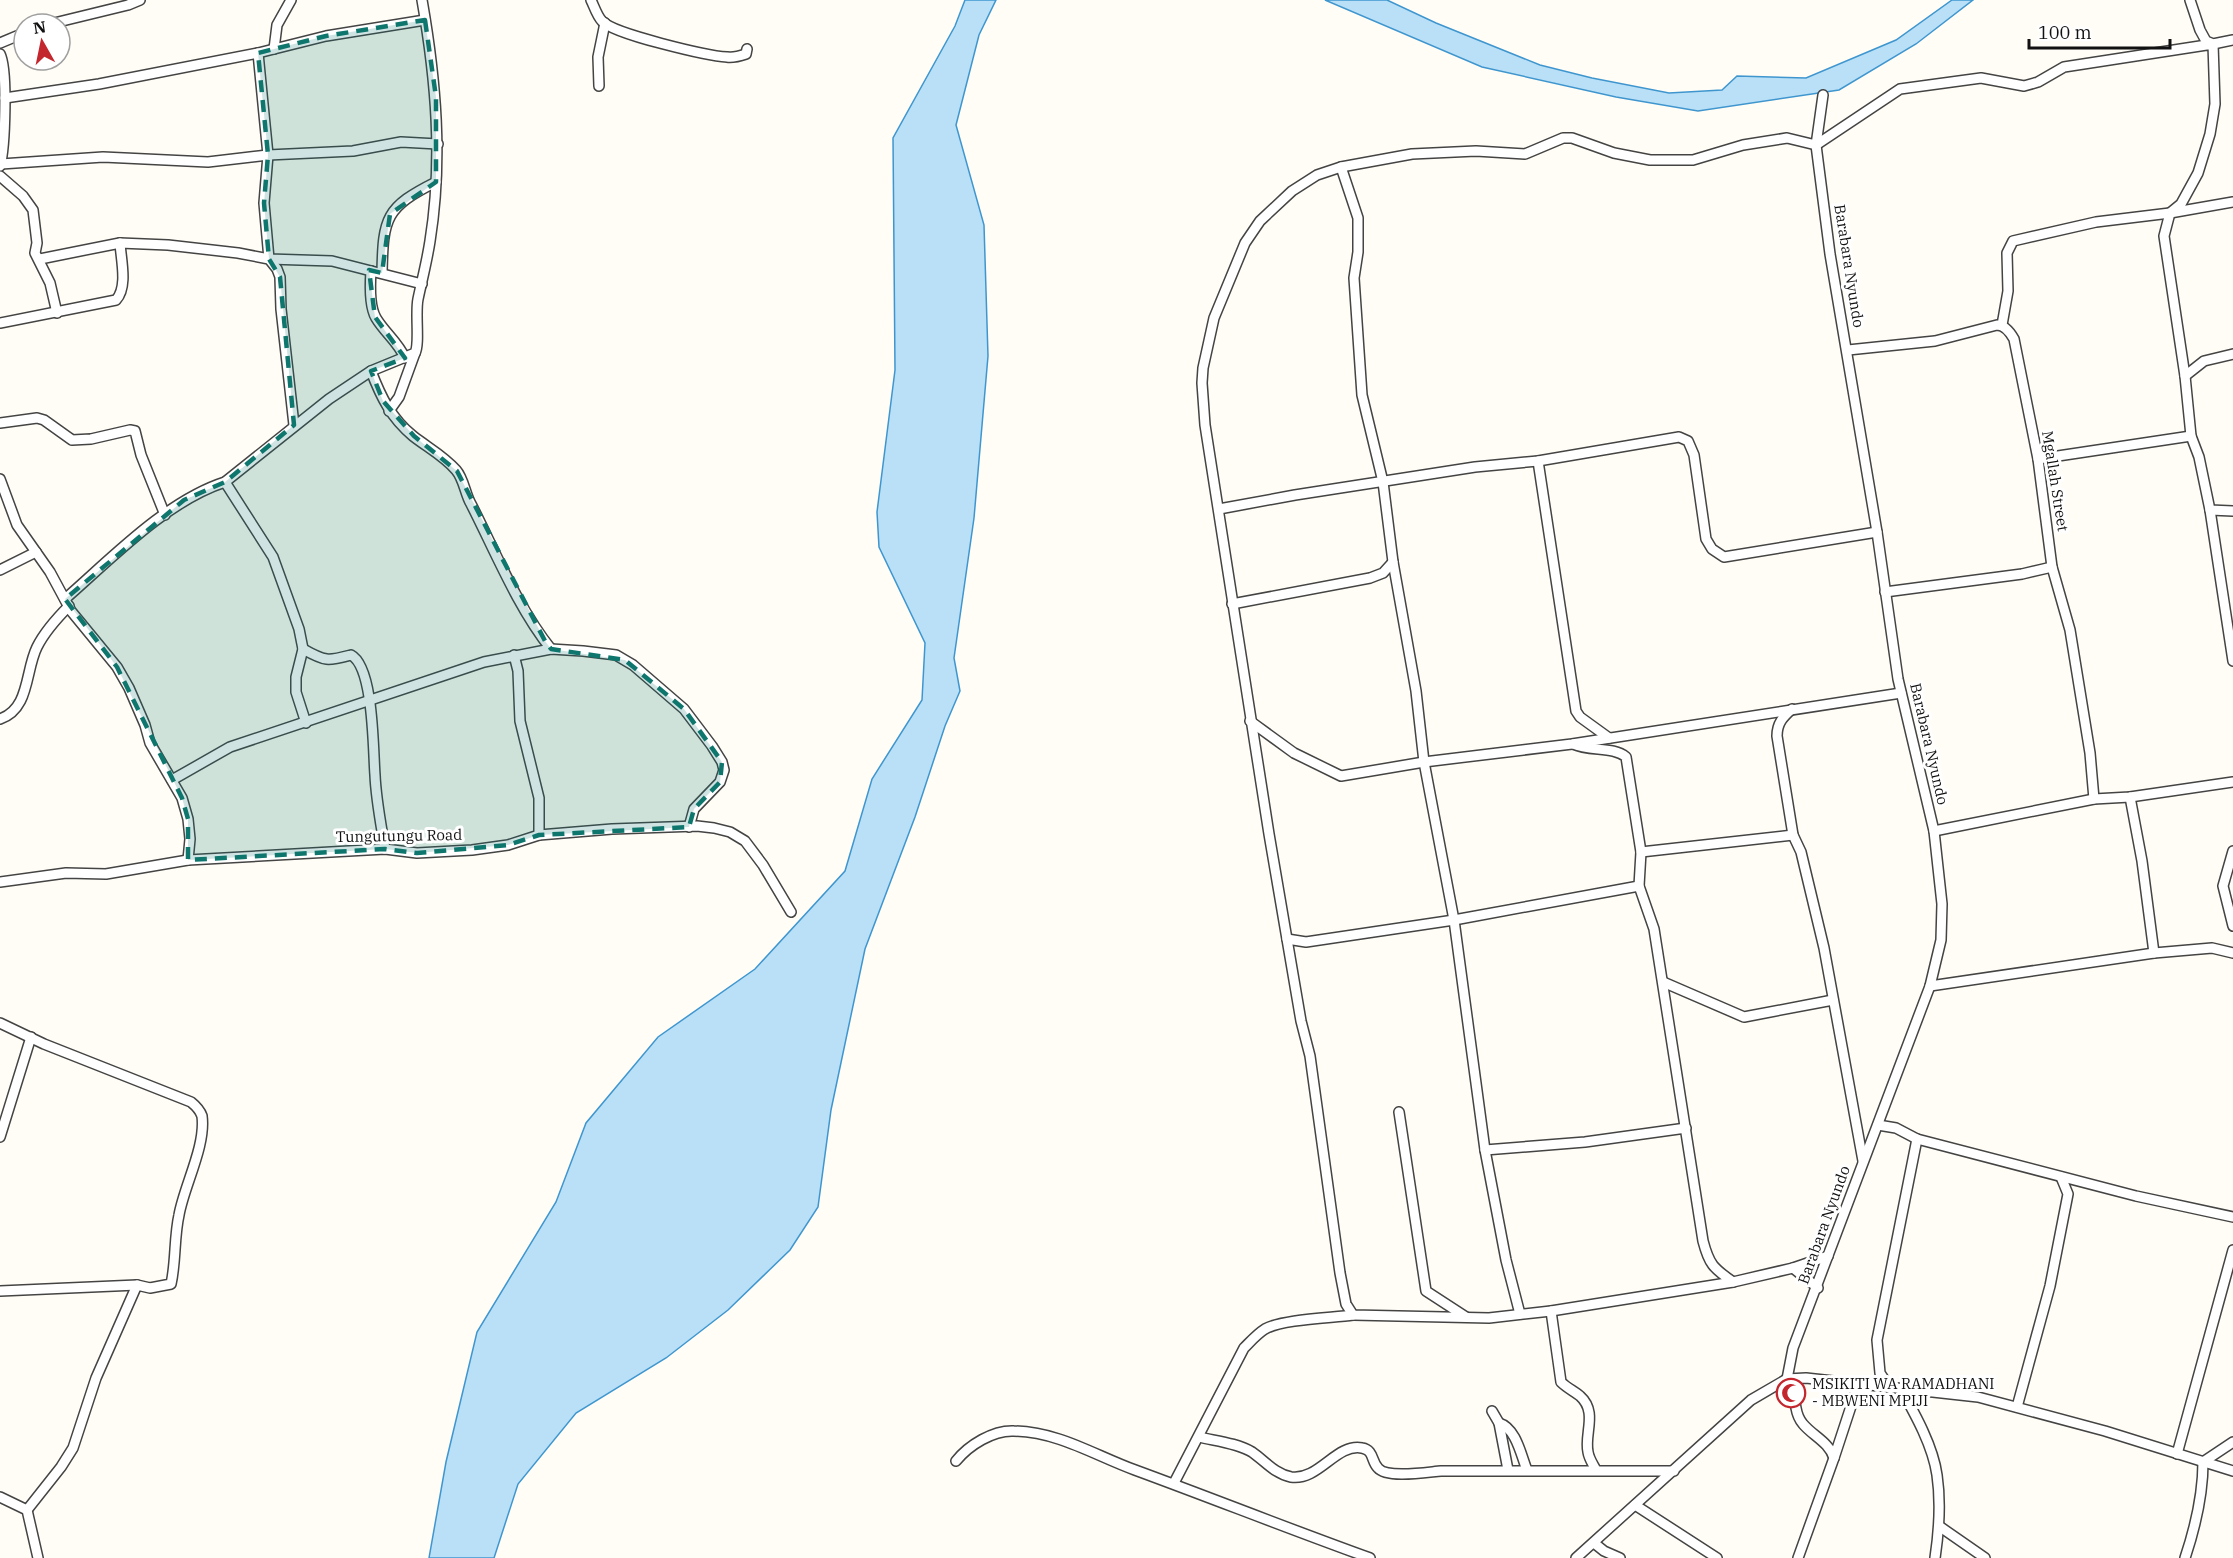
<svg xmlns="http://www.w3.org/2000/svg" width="2233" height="1558" font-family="'IBM Plex Serif',serif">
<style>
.water{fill:#b9e0f7;stroke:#3f96cf;stroke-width:1.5}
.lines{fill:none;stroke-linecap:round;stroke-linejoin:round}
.minor-casing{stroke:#444;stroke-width:12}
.minor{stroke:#fff;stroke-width:9}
.marked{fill:#0f766e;fill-opacity:0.2;stroke:#0f766e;stroke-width:4.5;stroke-dasharray:12 8;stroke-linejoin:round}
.labels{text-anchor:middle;stroke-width:6;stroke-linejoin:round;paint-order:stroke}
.street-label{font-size:15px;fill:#111;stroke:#fff}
.poi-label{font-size:15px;fill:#111;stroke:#fff;text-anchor:start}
</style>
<rect width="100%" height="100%" fill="#fffdf5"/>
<!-- water -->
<g class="water">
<polygon points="965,0 996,0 979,35 956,125 984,225 988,356 974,518 954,658 960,691 945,726 915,817 865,949 831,1110 818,1207 790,1250 728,1310 666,1358 576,1413 518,1484 494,1558 429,1558 446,1462 477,1332 556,1202 586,1123 658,1037 755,969 845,871 872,779 922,700 925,643 879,547 877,512 895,370 893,138 955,26"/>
<polygon points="1325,0 1387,0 1436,23 1540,65 1592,78 1669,93 1722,90 1737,76 1806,78 1896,40 1952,0 1973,0 1916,44 1839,90 1698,111 1616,97 1482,67"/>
</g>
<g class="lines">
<!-- minor casing -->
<g class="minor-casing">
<g id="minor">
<path d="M591,0C594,6 597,16 602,21C613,34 708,56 727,57C734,58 740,56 746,54L747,49"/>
<polyline points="2190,0 2200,30 2206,41 2213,44 2233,40"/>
<polyline points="50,24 128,5 140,0"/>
<polyline points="0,43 24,33"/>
<polyline points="274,49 277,25 291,0"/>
<polyline points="258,53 268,155 264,203 269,259 332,261 422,284"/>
<path d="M0,54C8,70 5,148 0,166"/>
<polyline points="599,86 598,57 605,23"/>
<polyline points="5,98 99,84 258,53 326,36 425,20"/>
<polyline points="1,164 103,157 208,162 268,155 353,151 401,142 438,144"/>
<polyline points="1341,167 1358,218 1358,252 1354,278 1362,395 1383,482 1393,562 1416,691 1424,762 1454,920 1485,1150 1506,1260 1520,1314"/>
<polyline points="0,176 23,196 33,210 37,243 35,253 50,283 57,313"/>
<polyline points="40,259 120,243 168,245 238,253 269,259 277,269 280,277 281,309 294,425"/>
<path d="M371,271C370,285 369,306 376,318C385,333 398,342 405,358"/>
<path d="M382,273C383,217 386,207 436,182"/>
<path d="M0,323L116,300C128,287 121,260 120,243"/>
<polyline points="2002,325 2008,291 2007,253 2013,241 2096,222 2170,213 2233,202"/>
<path d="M1848,350L1935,341L1997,325C2005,325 2010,332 2014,339L2038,459L2052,567L2070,630L2090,753L2094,799"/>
<path d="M371,371C381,397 391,418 413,436C427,447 444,456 456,470C464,479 465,494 471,504C495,551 518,608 551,649"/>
<polyline points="2185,376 2204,361 2233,354"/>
<polyline points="389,411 399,397 415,353"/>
<polyline points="0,423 37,418 44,420 72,440 91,439 130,430 135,431 141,455 165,515"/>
<polyline points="2038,459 2191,436"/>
<polyline points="1538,461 1576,711 1580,717 1609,738"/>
<polyline points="0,479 17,525 50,572 71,611 117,667 129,688 145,725 150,743 182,798 188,819 190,839 188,860"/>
<polyline points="225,482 273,557 299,629 303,649 296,677 296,692 306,723"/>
<polyline points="1219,509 1295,495 1475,467 1538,461 1679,437 1688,441 1694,455 1706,539 1712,549 1724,557 1877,532"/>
<polyline points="2210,510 2233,661"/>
<polyline points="0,570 36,552"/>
<polyline points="1885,592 2022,574 2052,567"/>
<path d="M65,599C111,559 166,501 225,482L329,399L371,371L415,353C420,344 415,313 418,299C422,280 427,261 430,241C443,160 436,80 422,0"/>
<polyline points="1232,604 1370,578 1383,573 1393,562"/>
<path d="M303,649C326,662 328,661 351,655C374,667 373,751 375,775C376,800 381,824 385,849"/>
<polyline points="514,655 518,671 520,721 539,798 539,835"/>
<path d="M1792,709C1783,717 1777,723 1777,736L1793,835L1801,852L1824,948L1863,1161"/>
<path d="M0,719C30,709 25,671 37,647C45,631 57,618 69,606"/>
<polyline points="1250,721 1294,753 1341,776 1424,762 1572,744 1901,693"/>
<path d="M1573,744C1590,752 1613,746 1626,757L1641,852L1639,886L1654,929L1703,1241C1709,1264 1713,1268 1733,1282"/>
<polyline points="172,780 230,747 484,662 551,649 583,651 616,655 633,665 684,709 712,746 722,762 724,770 720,782 694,809 689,827"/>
<polyline points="2130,797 2142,861 2154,953"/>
<polyline points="1934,831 2094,799 2130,797 2233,782"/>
<polyline points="2233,851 2223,886 2233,926"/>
<polyline points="1641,852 1793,835"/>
<polyline points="0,882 66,873 106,874 188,860 385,849 417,853 472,850 508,845 539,835 612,829 697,826 714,828 730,832 745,841 763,865 791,912"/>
<polyline points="1287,939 1306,942 1454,920 1639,886"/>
<polyline points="1663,982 1744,1017 1833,1000"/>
<polyline points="1930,986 2154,953 2212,948 2233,953"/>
<path d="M0,1023L44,1044L191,1102C196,1106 200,1110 202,1116C206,1146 184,1186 179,1215C174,1237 176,1262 171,1284L150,1288L137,1285L96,1378L73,1448L61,1467L27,1510"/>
<polyline points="1399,1112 1426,1291 1466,1317"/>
<polyline points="1878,1125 1896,1128 1917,1139 2136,1196 2233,1217"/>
<polyline points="0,1137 31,1037"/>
<polyline points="1485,1150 1585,1142 1686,1128"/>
<polyline points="1828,1256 1793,1268 1733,1282 1551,1311 1489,1318 1353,1315 1346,1304 1340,1273 1310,1056 1301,1021 1269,834 1205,425 1202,383 1203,368 1214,318 1245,243 1260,221 1292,191 1317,175 1341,167 1412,154 1476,151 1525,154 1563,138 1572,138 1614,153 1650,160 1693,160 1743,145 1787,138 1816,145 1900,89 1981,78 2024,86 2038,82 2064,67 2213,44 2215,104 2210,134 2198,173 2181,204 2170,213 2164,236 2185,376 2191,436 2199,457 2210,510 2233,511"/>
<polyline points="1793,1268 1818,1288"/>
<polyline points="0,1291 137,1285"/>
<path d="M1551,1311L1561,1382C1567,1388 1574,1391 1580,1396C1598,1412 1584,1434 1588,1452C1589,1459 1593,1464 1596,1470"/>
<polyline points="1787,1379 1793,1348 1930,986 1941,940 1942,904 1934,831 1898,679 1877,532 1830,254 1816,145 1823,95"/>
<path d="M1794,1379C1795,1392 1793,1413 1803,1424C1813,1436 1829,1442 1834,1458"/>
<polyline points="1890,1388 1880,1373 1877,1340 1917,1139"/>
<path d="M1901,1389C1915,1414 1933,1446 1937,1475C1941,1502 1939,1531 1935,1558"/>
<polyline points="2017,1407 2050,1286 2068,1194 2061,1177"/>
<polyline points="1492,1411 1499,1423 1508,1470"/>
<path d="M1499,1423C1516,1428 1521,1455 1527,1470"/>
<path d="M1199,1437C1216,1441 1237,1443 1252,1452C1265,1461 1275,1474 1291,1477C1319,1481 1336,1443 1362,1448C1374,1450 1371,1461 1378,1468C1387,1479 1428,1472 1441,1471H1674"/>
<polyline points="2177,1454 2233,1250"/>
<path d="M956,1461C969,1445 993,1430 1014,1431C1059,1432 1094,1455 1135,1470C1214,1499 1292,1530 1370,1558"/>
<path d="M1174,1483L1244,1348C1251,1341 1257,1334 1265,1329C1283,1319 1331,1318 1353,1315"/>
<polyline points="0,1497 27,1510 38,1558"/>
<polyline points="1635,1505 1717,1558"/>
<polyline points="1939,1526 1985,1558"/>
<polyline points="1594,1543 1604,1551 1620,1558"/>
<polyline points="1576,1558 1751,1400 1787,1379 1806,1378 1978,1397 2105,1431 2233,1471"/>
<polyline points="1798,1558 1834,1458 1858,1385"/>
<path d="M2185,1558C2195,1528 2203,1494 2203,1462L2233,1442"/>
</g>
</g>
<!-- minor -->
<use href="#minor" class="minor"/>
</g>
<!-- marked area -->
<path class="marked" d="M425,20L436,97V182L390,214L382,273L369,270L375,317L405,358L371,371L383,401L414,436L457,471L545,641L551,649L625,660L684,709L722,762L720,782L694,809L689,827L539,835L508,845L417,853L385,849L188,860V819L182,798L117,667L65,599L184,500L225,482L294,425L280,277L269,259L264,203L268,155L258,53L326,36Z"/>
<!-- icons -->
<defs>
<g id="mosque-ring" transform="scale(1.5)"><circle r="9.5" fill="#fff" stroke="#c4262e" stroke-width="1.5"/><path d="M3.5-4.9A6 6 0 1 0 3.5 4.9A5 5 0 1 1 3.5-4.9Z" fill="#c4262e"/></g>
</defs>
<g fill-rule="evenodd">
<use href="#mosque-ring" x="1791" y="1393"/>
</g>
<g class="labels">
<!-- street labels -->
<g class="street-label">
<text transform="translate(1849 266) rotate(81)" y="5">Barabara Nyundo</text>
<text transform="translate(2055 481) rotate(81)" y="5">Mgallah Street</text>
<text transform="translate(1929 744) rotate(77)" y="5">Barabara Nyundo</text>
<text transform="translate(399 836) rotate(-1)" y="5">Tungutungu Road</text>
<text transform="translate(1824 1225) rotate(-70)" y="5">Barabara Nyundo</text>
</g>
<!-- poi labels -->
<g class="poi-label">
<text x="1812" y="1389">MSIKITI WA RAMADHANI<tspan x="1812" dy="17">- MBWENI MPIJI</tspan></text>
</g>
</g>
<!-- north arrow -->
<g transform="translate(42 42) rotate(351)"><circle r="28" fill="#ffffff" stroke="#a0a0a0" stroke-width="1.5"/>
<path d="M0-4.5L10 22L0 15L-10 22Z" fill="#c4262e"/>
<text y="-9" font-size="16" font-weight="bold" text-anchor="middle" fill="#111111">N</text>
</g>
<!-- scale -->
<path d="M2029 39v9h141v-9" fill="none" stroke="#111111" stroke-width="3"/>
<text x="2038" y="39" font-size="18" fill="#111111" stroke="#ffffff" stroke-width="4.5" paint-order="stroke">100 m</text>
</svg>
